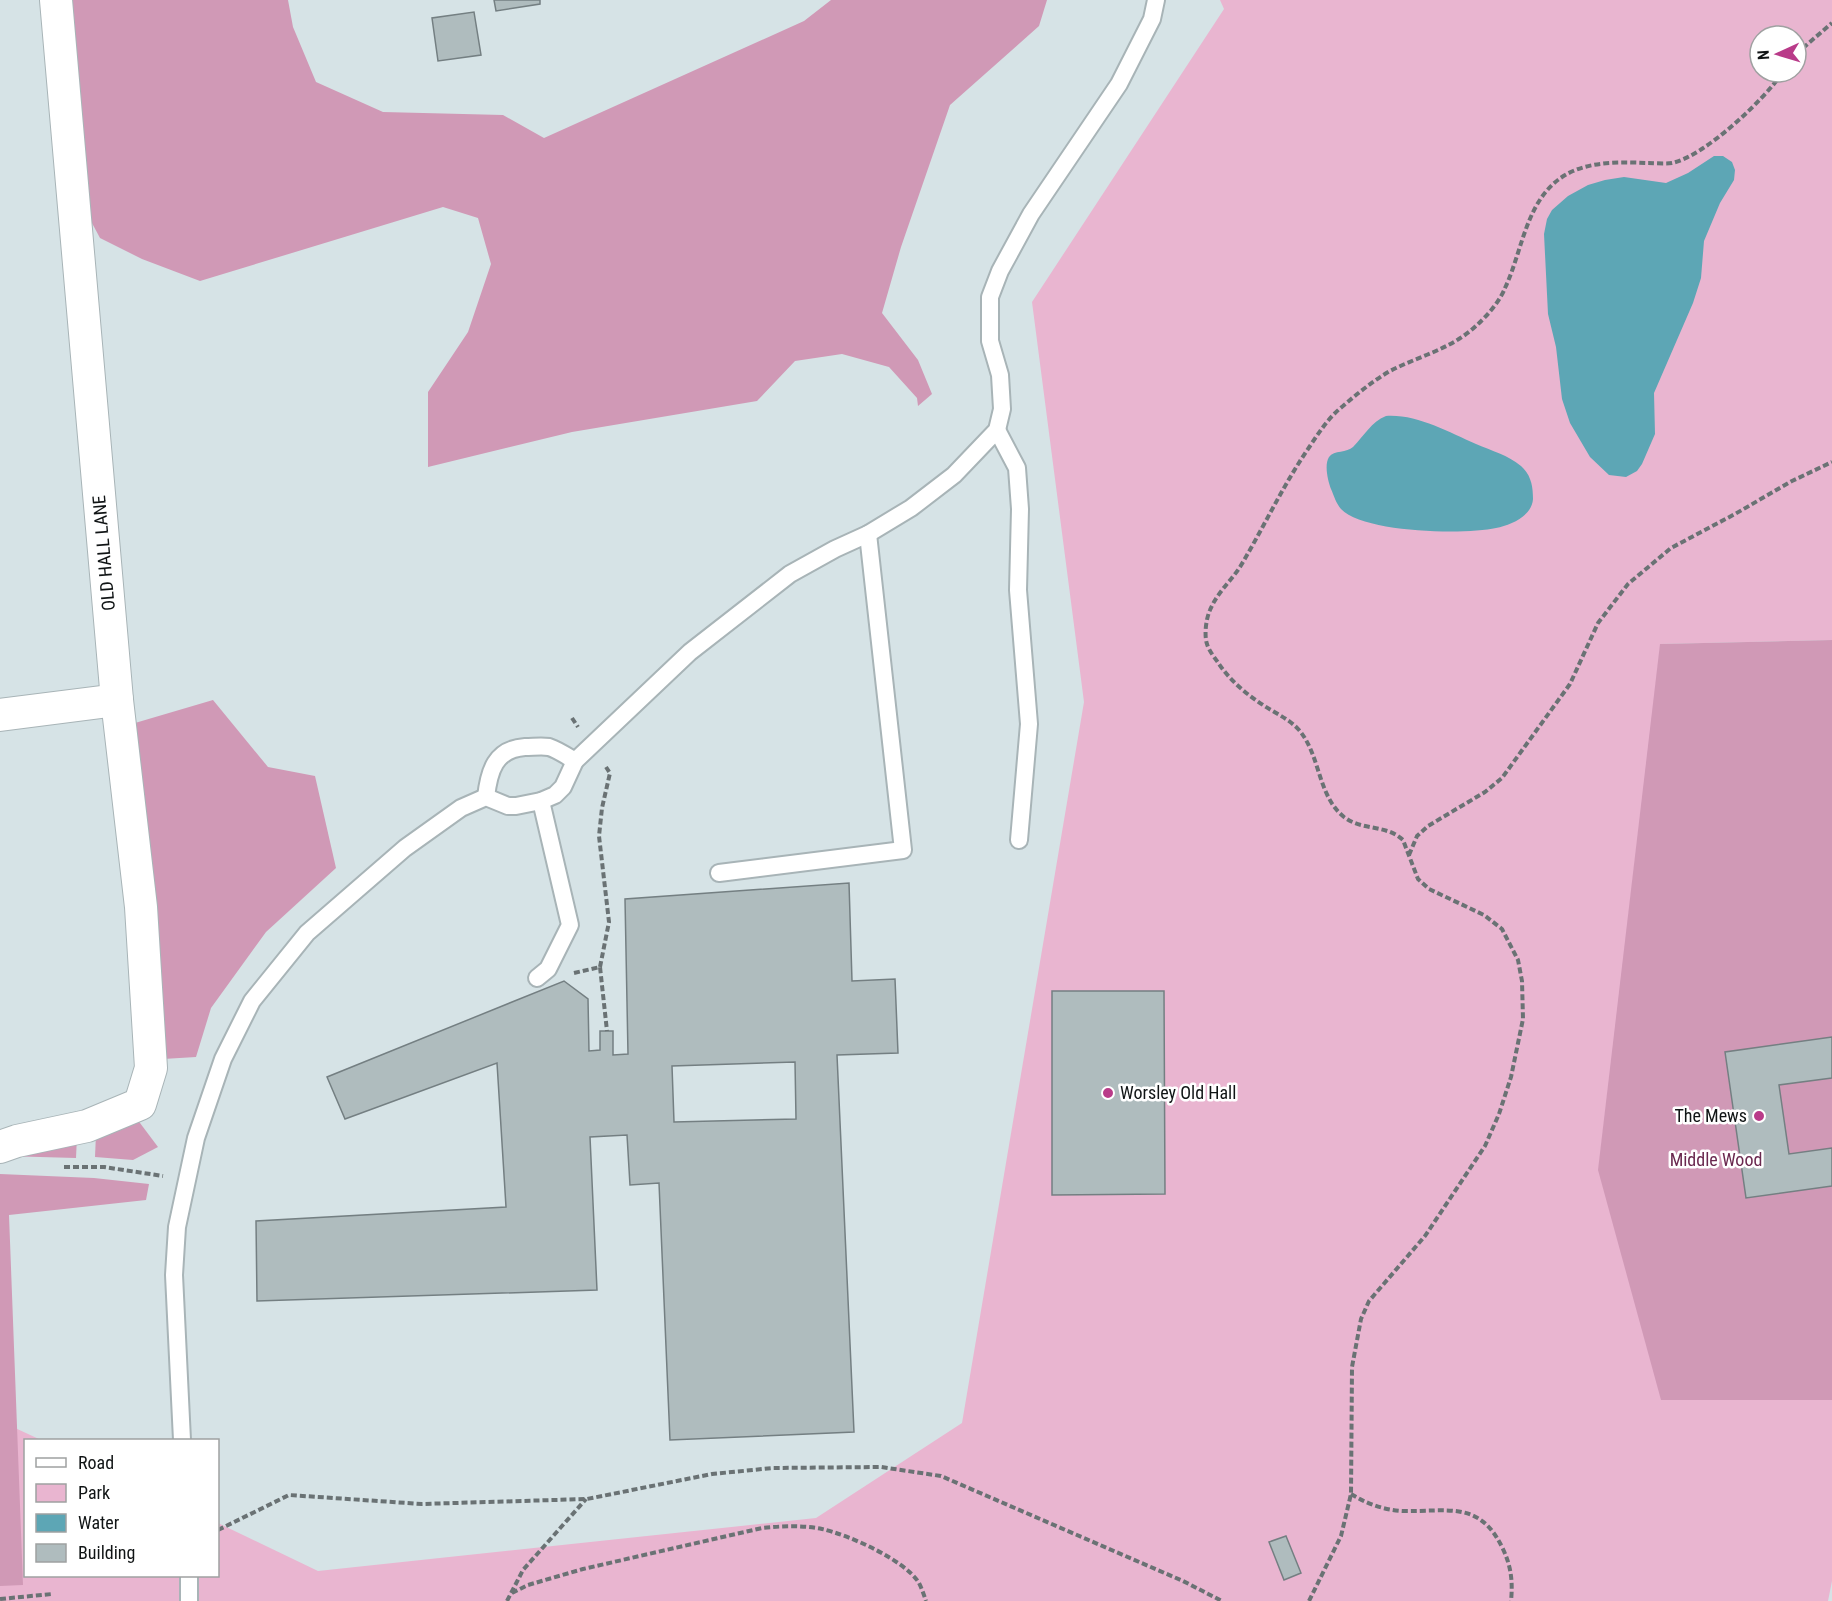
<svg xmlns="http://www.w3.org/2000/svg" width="1832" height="1601" font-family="'Roboto Condensed',sans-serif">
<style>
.green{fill:#e9b5d0;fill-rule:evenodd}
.forest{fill:#d099b6}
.water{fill:#5da6b5}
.building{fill:#afbcbe;stroke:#747f82;stroke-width:1.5;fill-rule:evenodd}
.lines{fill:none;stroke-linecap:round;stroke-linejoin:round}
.service-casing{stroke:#a8b4b7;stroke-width:20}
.minor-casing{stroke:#a8b4b7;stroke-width:34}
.path{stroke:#6a7274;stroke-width:4;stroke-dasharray:6 3;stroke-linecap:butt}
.service{stroke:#fff;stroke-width:16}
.minor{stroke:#fff;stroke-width:32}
.poi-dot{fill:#b93b89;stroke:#fff;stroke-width:2}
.labels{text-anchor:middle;stroke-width:5;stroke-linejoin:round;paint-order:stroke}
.street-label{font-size:18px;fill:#101415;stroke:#fff}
.poi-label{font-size:18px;fill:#101415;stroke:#fff;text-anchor:start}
.park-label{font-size:18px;fill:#6a284f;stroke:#fff}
</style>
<rect width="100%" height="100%" fill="#d6e3e6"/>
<!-- green -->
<path class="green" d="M1220,0H1832V640L1660,644L1661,1400H1832V1581L1828,1601H0V1421L41,1440H26V1576H218V1523L318,1571L816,1518L962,1423L1084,702L1032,302L1224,9ZM1760,36H1796V72H1760Z"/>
<!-- forest -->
<g class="forest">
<polygon points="70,0 288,0 293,27 316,82 383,112 503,115 544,138 804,21 831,0 1047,0 1039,26 950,105 901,247 882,313 918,360 932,394 918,406 917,398 889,367 842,354 795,361 757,401 572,432 428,467 428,392 468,332 491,264 478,218 443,207 200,281 142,259 100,238 85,210"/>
<polygon points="1832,640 1832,1400 1661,1400 1598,1170 1660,644"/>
<polygon points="213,700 268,767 315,776 336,868 266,932 211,1008 196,1057 163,1059 135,723"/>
<polygon points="137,1119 158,1147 133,1160 95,1157 96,1134"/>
<polygon points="77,1136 76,1158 4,1156"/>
<polygon points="0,1174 94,1178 149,1184 146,1200 9,1215 23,1585 0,1586"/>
</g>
<!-- water -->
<g class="water">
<polygon points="1714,156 1723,156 1732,162 1735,170 1734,180 1720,203 1704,241 1701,278 1693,303 1654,393 1655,434 1642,464 1637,471 1626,477 1609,475 1590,457 1570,423 1562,399 1556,347 1548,314 1544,234 1547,219 1552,210 1568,196 1588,185 1605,180 1624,177 1666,183 1688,173"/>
<path d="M1386,416C1417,414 1448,432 1476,444C1492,451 1508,455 1521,466C1531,475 1533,486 1533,499C1532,516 1511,525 1496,528C1465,535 1364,533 1341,509C1336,503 1334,496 1331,489C1328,481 1324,465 1329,457C1334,450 1347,453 1353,447C1364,436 1371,422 1386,416Z"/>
</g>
<!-- building -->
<g class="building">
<polygon points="494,0 540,0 540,4 496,11"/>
<polygon points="474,12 481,55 438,61 432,18"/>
<path d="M849,883L852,981L895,979L898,1053L837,1055L854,1432L670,1440L659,1183L630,1185L627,1135L590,1137L597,1290L257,1301L256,1221L506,1207L497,1063L345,1119L327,1077L564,981L588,999L589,1051L600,1050V1031H613V1055L628,1054L625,899ZM795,1062L796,1119L674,1122L672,1066Z"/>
<polygon points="1052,991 1164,991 1165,1194 1052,1195"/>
<polygon points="1832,1037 1832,1078 1779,1085 1789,1154 1832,1148 1832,1186 1746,1198 1725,1052"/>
<polygon points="1286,1536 1301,1573 1284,1580 1269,1542"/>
</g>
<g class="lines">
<!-- service casing -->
<g class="service-casing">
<g id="service">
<polyline points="997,430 1017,468 1020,509 1018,590 1029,724 1019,840"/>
<path d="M486,797C489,771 495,749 525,747C533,747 542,746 549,747C558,750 567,756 575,761"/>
<polyline points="719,873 903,850 868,534"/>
<polyline points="537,978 548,969 570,925 541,801"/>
<polyline points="182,1440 174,1275 177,1227 196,1138 223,1059 252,1001 307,933 405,848 461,808 486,797 508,806 516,806 541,801 555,795 563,787 575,761 690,652 790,574 835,549 868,534 911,508 954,475 997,430 1002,409 1000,375 990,341 990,297 1000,271 1031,214 1119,84 1152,19 1156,0"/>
<polyline points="189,1576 189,1601"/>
</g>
</g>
<!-- minor casing -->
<g class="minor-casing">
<g id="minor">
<polyline points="0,715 117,700"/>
<polyline points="0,1147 17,1141 87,1126 140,1104 151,1068 141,907 117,700 56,0"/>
</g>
</g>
<!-- path -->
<g class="path">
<polyline points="1796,54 1832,23"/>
<polyline points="572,718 578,727"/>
<polyline points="1409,855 1417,836 1428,826 1485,792 1502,778 1570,684 1598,623 1628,584 1671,548 1735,514 1792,481 1832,462"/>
<polyline points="600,967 609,922 599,836 602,808 610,773 606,767"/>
<polyline points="574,973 600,967 607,1031"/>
<polyline points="64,1167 104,1167 163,1176"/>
<path d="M1351,1494C1367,1504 1384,1510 1403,1511C1447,1512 1479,1500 1502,1547C1511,1565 1513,1581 1511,1601"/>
<polyline points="218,1530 289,1495 422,1504 587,1499 712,1474 773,1468 881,1467 941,1476 1183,1581 1222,1601"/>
<path d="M512,1593L528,1585L583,1569L762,1528C782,1526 802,1525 822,1529C849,1535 905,1560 919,1583C922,1589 924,1595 926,1601"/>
<polyline points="0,1599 52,1594"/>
<polyline points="507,1601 523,1570 586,1499"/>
<path d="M1309,1601L1341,1536L1351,1494L1352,1367L1361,1319L1369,1301L1425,1236L1485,1146L1499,1114L1511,1077L1523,1019L1522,981L1518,960L1502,929L1484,915L1429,889L1418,879L1403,840C1386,824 1362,831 1344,817C1317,795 1321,756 1299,730C1291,721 1281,716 1271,710C1251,698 1232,683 1219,664C1215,658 1209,651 1207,644C1204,635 1206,619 1210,610C1217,593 1230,582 1240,567C1264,527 1283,485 1310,446C1320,431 1329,417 1343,406C1358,393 1373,381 1390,371C1419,356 1452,349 1477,325C1487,316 1500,301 1505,288C1524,248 1526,192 1573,171C1597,161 1624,162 1648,163C1655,163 1664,164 1672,163C1705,156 1764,100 1783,72"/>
</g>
<!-- service -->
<use href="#service" class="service"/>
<!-- minor -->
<use href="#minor" class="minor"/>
</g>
<!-- markers -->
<g class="poi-dot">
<circle cx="1108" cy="1093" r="6"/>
<circle cx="1759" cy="1116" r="6"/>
</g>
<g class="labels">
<!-- street labels -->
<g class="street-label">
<text transform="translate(104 553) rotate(-95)" y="6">OLD HALL LANE</text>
</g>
<!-- poi labels -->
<g class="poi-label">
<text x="1120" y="1099">Worsley Old Hall</text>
<text x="1747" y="1122" text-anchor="end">The Mews</text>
</g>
<!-- park labels -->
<g class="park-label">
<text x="1716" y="1166">Middle Wood</text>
</g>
</g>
<!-- legend -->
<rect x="24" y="1439" width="195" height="138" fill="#ffffff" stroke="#9fa1a1" stroke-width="1.5"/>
<rect x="36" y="1458" width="30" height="9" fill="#ffffff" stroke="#9fa1a1" stroke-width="1.5"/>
<text x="78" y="1469" font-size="18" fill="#101415">Road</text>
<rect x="36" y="1484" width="30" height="18" fill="#e9b5d0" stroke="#9fa1a1" stroke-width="1.5"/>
<text x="78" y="1499" font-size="18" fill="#101415">Park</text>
<rect x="36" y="1514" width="30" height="18" fill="#5da6b5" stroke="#9fa1a1" stroke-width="1.5"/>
<text x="78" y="1529" font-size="18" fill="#101415">Water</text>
<rect x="36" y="1544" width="30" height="18" fill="#afbcbe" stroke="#9fa1a1" stroke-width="1.5"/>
<text x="78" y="1559" font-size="18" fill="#101415">Building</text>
<!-- north arrow -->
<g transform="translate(1778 54) rotate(266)"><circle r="28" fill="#ffffff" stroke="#9fa1a1" stroke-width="1.5"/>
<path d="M0-4.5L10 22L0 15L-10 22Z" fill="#b93b89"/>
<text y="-9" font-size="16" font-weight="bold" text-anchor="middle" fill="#101415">N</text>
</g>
</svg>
